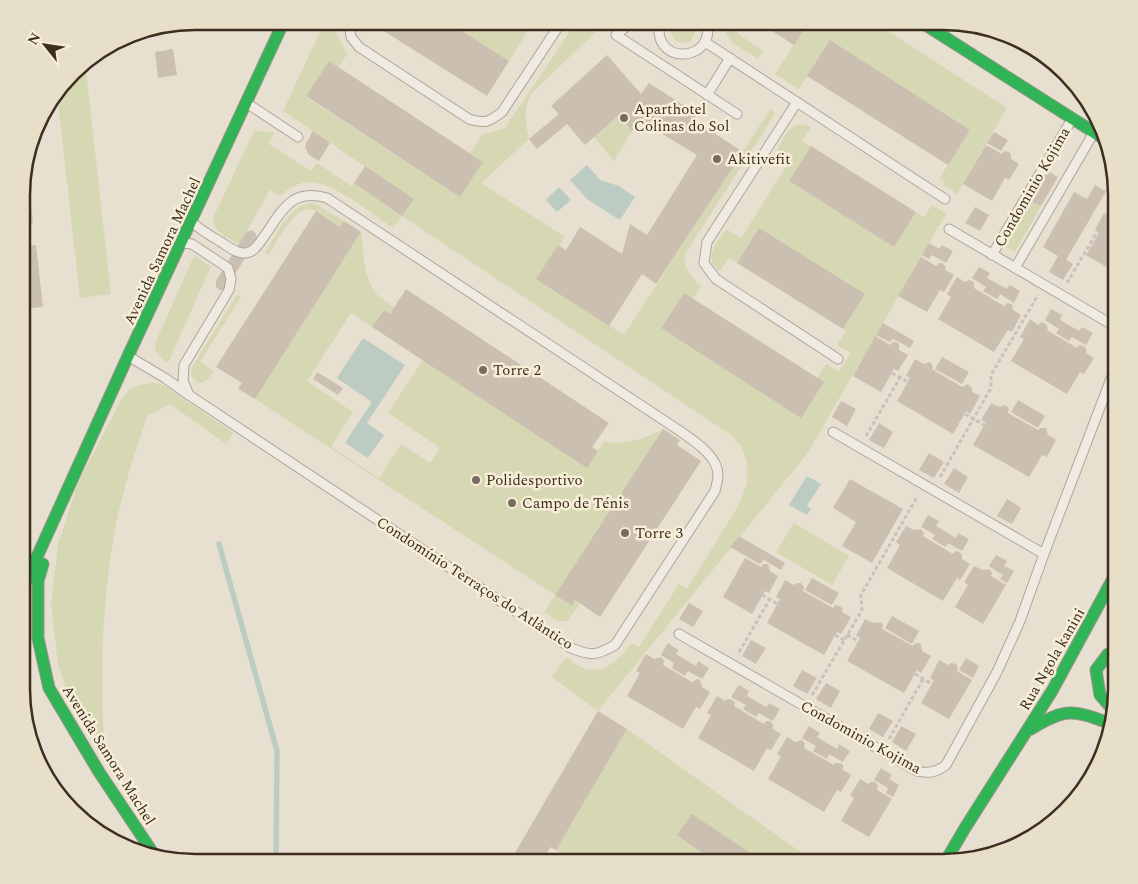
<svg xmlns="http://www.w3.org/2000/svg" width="1138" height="884" font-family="Spectral,serif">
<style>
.green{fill:#d6d7b3}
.water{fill:#bcccc2}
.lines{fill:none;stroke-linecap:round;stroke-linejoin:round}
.stream{stroke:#bcccc2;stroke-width:5.5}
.building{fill:#cbbfb2}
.lane-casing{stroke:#ada599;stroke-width:11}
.fast-casing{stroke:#9c958a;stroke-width:13}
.path{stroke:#c8c2b9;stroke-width:3;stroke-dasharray:4 2.5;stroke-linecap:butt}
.lane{stroke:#efebe3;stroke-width:9}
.fast{stroke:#30b455;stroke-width:11}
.poi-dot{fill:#786c5e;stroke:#f7eed8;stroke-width:2}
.labels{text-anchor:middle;stroke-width:5;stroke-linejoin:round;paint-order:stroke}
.poi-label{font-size:15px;fill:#3d2e20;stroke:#f7eed8;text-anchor:start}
.street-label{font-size:15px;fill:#3d2e20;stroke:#f7eed8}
.rim{fill:none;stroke:#3d2e20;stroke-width:2.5}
</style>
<rect width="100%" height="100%" fill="#e7e0d1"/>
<!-- green -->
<g class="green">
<path d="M325,21H335V31L347,54L339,67L329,61L306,97L460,197L483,162L470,153L483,134L504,129L577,21H607L530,95C524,113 525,122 529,139L481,183L565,237L537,279L624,335L771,108L775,114L685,254C684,269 690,276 701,286L693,299L684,293L661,328L817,378L826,364L839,372L851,353L837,345L846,331L843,329L864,294L759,228L737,263L729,258L720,271C702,257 717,244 726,229L741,238L791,159L777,150C786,135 791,118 811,127L802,141L811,146L789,181L894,247L916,212L924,217L932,205L946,214L807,454L598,711L552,677L566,657C572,661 579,667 586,669C607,674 620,657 632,643L639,647L679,584L687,589L740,503L747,483V462L741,446L731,435L402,216L393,228C372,214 333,181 308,182C296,183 288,189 280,196L270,190L239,244C228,237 212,232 213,218L254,131L274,132L269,144L311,171L317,163L351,186L354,183L402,216L413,199L283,111Z"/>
<polygon points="446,21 534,21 509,61"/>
<path d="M674,21L693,22L696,30L691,41L682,43C671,40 668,31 674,21Z"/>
<path d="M721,22H745L737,33L763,51L758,59C740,47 728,44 721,22Z"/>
<polygon points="809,22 874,22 1007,108 957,194 943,185 944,182 939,179 970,130 830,41 799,89 775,74"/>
<polygon points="85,62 111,294 80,298 57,93 81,64"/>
<polygon points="619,115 632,131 614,161 594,137"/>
<polygon points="1031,201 1041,206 1015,252 1005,246"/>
<path d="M312,203L319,206L344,221L340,227C333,222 317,209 309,209C294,208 276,244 268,255L265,253C276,236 289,204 312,203Z"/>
<path d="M361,232C364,252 363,275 375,292C379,298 388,302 394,307L390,314L384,310L372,327L351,313L307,381L353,412L331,447L379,478L401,444L430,463L440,448L388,413L423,360L587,467L604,442C626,445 644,439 663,429L555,595L571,606L575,600L580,604L567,621H558L544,612L555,595L255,399Z"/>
<path d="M194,256L211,266L168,363C159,357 153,352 156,341Z"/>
<path d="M237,295L241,297L200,361L214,372C206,382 199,389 191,375L192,367Z"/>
<path d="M152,383L162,384L233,433L226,444L170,404L147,416C134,455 121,495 114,536C101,609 100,686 105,759L74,711L58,664L51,604L58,545L78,483L122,398C132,386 136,385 152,383Z"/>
<polygon points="794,523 849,556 832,585 776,552"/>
<polygon points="627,729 816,863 575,863 556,850"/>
</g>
<!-- water -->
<g class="water">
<polygon points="587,165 600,180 619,186 635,197 620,220 588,200 570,180"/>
<polygon points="559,187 571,200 557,212 546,200"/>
<polygon points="363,338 405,365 367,423 384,435 368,458 345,443 372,402 337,378"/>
<polygon points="807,476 821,484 807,506 811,509 807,515 789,505"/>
</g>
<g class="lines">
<!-- stream -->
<polyline class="stream" points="219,544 277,751 276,862"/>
</g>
<!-- building -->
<g class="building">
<polygon points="372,21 446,21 509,61 487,96 371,23"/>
<polygon points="758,22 809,22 794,45"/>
<polygon points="830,40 970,130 948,165 807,76"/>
<polygon points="173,49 177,75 158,78 155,52"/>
<polygon points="607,55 641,94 649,83 697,114 694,120 743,152 656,284 642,274 609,326 536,279 558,245 566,250 580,227 622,254 630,224 647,235 697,155 639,120 632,131 619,115 585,145 567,124 537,149 529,139 559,114 551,106"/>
<polygon points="329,61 483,162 460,197 306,96"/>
<polygon points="313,131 330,143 319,161 309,155 305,147 306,143"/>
<polygon points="994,132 1008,140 1001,151 987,143"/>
<polygon points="986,145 1002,154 1004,151 1009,152 1011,155 1011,159 1019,164 1009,180 1005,178 992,201 963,184"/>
<polygon points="811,146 916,212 894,247 789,181"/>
<polygon points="26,162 33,223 23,225 23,172"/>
<polygon points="365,166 414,199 402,216 354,183"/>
<polygon points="1048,171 1058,177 1041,206 1031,201"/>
<polygon points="1095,185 1106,191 1066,260 1073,264 1063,280 1049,272 1058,256 1043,247 1074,192 1087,199"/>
<polygon points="975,207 989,215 980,231 965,223"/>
<polygon points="316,211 340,227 344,221 361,232 255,399 238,389 242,383 216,367"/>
<polygon points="1104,213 1113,218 1117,216 1117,273 1086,255 1099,233 1095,230"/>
<polygon points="759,228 865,294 843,329 737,263"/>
<polygon points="252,230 256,234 257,239 227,287 224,290 220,290 216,287 216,281 246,232"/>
<polygon points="929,243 939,249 942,245 953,251 946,263 932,255 929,259 922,255"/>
<polygon points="36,245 43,307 22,309 23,247"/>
<polygon points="921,257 936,266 939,263 942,263 946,267 945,270 954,275 944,292 940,290 927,312 898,296"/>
<polygon points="979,267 990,273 987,278 1007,289 1010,285 1020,291 1014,303 1000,294 997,299 983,291 986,287 972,278"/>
<polygon points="957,277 965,282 969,280 974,282 974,288 1004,306 1007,303 1012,304 1013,310 1021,315 1012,332 1008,330 994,352 938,319 951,297 947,294"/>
<polygon points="406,289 609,423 592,447 598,451 587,468 372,327 384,310 390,314"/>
<polygon points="684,293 824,382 801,418 661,328"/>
<polygon points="1051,309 1062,315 1060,320 1079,331 1082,327 1093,333 1086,345 1072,337 1069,341 1056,333 1059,329 1045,320"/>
<polygon points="1030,319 1038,325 1041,322 1046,324 1048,328 1047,330 1077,348 1079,345 1084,346 1086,349 1086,353 1094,358 1084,374 1080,372 1067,394 1011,361 1024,339 1020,337"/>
<polygon points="883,323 914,341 910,348 893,339 890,342 876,335"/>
<polygon points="875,336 890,345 893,342 896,342 899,344 899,350 908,355 898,371 894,369 881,392 853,376"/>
<polygon points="942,357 969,372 962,384 935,369"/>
<polygon points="915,359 924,364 930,362 933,366 932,369 962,387 968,384 972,388 972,392 980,396 970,414 966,411 953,434 897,401 910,378 906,376"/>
<polygon points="317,372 343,388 338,395 313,379"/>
<polygon points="1018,400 1045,416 1038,428 1011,412"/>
<polygon points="841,401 856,409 847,426 832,417"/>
<polygon points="991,403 1000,407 1004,405 1008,407 1009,409 1008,413 1038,430 1041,428 1046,428 1048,435 1056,440 1047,457 1042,455 1029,477 973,445 986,422 981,420"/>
<polygon points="879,423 893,432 884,448 869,440"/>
<polygon points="663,429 680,440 677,445 701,461 600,617 575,600 572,606 555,595"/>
<polygon points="929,453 944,462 934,478 919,470"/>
<polygon points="954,468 968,477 959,493 944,484"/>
<polygon points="850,479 903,509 872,563 842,546 856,522 833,508"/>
<polygon points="1007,499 1021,508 1012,524 997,516"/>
<polygon points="928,515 939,521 936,526 956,538 958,533 969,539 962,551 948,543 946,547 932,539 935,535 921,527"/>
<polygon points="906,526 914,530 921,529 924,533 923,536 953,554 955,551 960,552 962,555 962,559 970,564 960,580 957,578 943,601 887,568 900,545 896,542"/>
<polygon points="739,536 785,563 781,570 764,560 760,564 730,547"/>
<polygon points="996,555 1007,561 1004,566 1014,571 1007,583 1000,579 1003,575 989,566"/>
<polygon points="745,558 761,567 763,564 768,564 770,571 778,576 769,593 765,591 752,614 723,597"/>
<polygon points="974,566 983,570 989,569 992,573 991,576 1006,585 983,624 955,607 968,585 964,582"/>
<polygon points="812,578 839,593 832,605 805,590"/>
<polygon points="785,580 794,585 797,583 801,583 804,587 803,591 833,608 835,605 840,606 843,609 842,612 851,617 841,634 837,632 824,655 767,623 780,599 776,597"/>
<polygon points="689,603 703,611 693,627 679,619"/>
<polygon points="892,616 919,631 912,644 885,628"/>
<polygon points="865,619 874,623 880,622 883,624 882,629 913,646 914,644 919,643 921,645 922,651 931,656 921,673 917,670 904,693 847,661 860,638 856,636"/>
<polygon points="751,640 766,648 756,664 742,656"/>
<polygon points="668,643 678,650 676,654 696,666 698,661 709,668 702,679 688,671 685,676 672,668 674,663 661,655"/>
<polygon points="646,654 654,659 661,657 664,661 663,665 692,682 697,679 700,680 702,687 710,692 700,709 696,707 683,729 627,696 640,673 636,671"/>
<polygon points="966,658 979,666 973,678 959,670"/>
<polygon points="939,660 948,665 951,663 956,664 958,667 957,671 972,680 949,719 921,703 934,680 930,678"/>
<polygon points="802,670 817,678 807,694 793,686"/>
<polygon points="826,683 840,691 831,708 816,699"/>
<polygon points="739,685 749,691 747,696 766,707 769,703 780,709 773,721 759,713 756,717 743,709 746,705 731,697"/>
<polygon points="717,696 725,701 728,699 733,700 735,703 734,706 764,724 766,721 770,721 773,725 773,729 781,734 771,750 767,748 754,771 698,738 711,715 707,713"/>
<polygon points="598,711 627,729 556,850 550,847 542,863 509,863"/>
<polygon points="878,713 893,721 883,737 869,729"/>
<polygon points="809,726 820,733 817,737 837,749 839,744 850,751 843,762 829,754 827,759 813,751 816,746 802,738"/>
<polygon points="901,726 916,734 906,751 892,742"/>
<polygon points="787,737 795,742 802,740 805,744 804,748 834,765 835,763 840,763 843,765 843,770 851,775 841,792 837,790 824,812 768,779 781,756 777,754"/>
<polygon points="881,768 892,775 889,779 899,785 893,797 886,793 888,788 874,780"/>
<polygon points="860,779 868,784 871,782 875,782 878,786 877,790 892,799 869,837 841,821 854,798 850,796"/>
<polygon points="692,814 765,863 716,863 677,835"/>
</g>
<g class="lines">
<!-- lane casing -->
<g class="lane-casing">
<g id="lane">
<path d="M349,21L351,37L359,47L469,119C485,124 489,122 502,112L562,21"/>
<polyline points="633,21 616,35 737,114"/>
<path d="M660,21C650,68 719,62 706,21"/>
<polyline points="705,42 945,199"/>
<polyline points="707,95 730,58"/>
<polyline points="797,102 707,242 704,263 716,279 838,359"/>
<polyline points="248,104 298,137"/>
<polyline points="949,229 1116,327 1117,329"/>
<path d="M183,243L192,244L228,268L231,279L229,290L184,365L183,381L189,395L571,648C591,656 596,656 615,645L715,491C716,486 718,480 718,475C718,456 694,441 680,431L327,198C290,187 281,213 263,238C258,245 254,252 246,253C237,254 229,247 221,242C211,236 202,231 193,223"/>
<polyline points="992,255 1072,119"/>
<polyline points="1015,268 1093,134"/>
<polyline points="128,356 165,378 189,395"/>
<polyline points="833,432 1044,554"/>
<path d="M679,634L917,771C929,774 936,772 946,765L997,672L1020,621L1044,554L1117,363"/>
</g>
</g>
<!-- fast casing -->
<g class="fast-casing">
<g id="fast">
<polyline points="921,22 1106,140"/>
<polyline points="43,564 38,581 38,638 49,688 99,772 155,856"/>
<polyline points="22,590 128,356 284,21"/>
<polyline points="1114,711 1100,695 1096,670 1108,654 1116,651"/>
<path d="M1031,729C1066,707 1074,710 1111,724"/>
<polyline points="945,862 965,828 1052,691 1116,573"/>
</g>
</g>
<!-- path -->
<g class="path">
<polyline points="1067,283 1097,232"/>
<polyline points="892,373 908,382"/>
<polyline points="965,414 984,425"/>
<polyline points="866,436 902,374"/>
<polyline points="940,477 991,388 991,375 1038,295"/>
<polyline points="762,595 778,604"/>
<polyline points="835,635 844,640"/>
<polyline points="847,635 858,641"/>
<polyline points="739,652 770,599"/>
<polyline points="915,674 932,684"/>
<polyline points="812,695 862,610 861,595 917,497"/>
<polyline points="889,739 923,679"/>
</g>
<!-- lane -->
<use href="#lane" class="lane"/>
<!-- fast -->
<use href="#fast" class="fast"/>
</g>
<!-- markers -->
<g class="poi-dot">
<circle cx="624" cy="118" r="5"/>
<circle cx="717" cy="159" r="5"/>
<circle cx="483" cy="370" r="5"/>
<circle cx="476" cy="480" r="5"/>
<circle cx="512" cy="503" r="5"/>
<circle cx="625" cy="533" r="5"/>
</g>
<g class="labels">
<!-- poi labels -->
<g class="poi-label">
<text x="634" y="114">Aparthotel<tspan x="634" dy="17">Colinas do Sol</tspan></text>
<text x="727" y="164">Akitivefit</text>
<text x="493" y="375">Torre 2</text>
<text x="486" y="485">Polidesportivo</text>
<text x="522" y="508">Campo de Ténis</text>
<text x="635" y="538">Torre 3</text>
</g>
<!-- street labels -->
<g class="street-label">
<text transform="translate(1032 187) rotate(-60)" y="5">Condominio Kojima</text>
<text transform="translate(162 251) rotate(-65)" y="5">Avenida Samora Machel</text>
<text transform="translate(475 583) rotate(33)" y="5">Condomínio Terraços do Atlântico</text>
<text transform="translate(1052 659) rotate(-60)" y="5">Rua Ngola kanini</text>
<text transform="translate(861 737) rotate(29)" y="5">Condominio Kojima</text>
<text transform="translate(109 755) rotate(58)" y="5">Avenida Samora Machel</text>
</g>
</g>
<!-- crop -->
<path d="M0 0H1138V884H0ZM195 30H943A165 165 0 0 1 1108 195V689A165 165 0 0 1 943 854H195A165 165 0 0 1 30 689V195A165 165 0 0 1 195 30Z" fill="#e8dfc9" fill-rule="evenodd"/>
<path class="rim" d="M195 30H943A165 165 0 0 1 1108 195V689A165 165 0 0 1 943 854H195A165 165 0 0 1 30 689V195A165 165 0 0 1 195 30Z"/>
<!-- north arrow -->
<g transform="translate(45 45) rotate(300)" stroke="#f7eed8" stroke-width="4" paint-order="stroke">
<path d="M0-4L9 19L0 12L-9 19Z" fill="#3d2e20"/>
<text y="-8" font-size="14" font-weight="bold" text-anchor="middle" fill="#3d2e20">N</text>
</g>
</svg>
